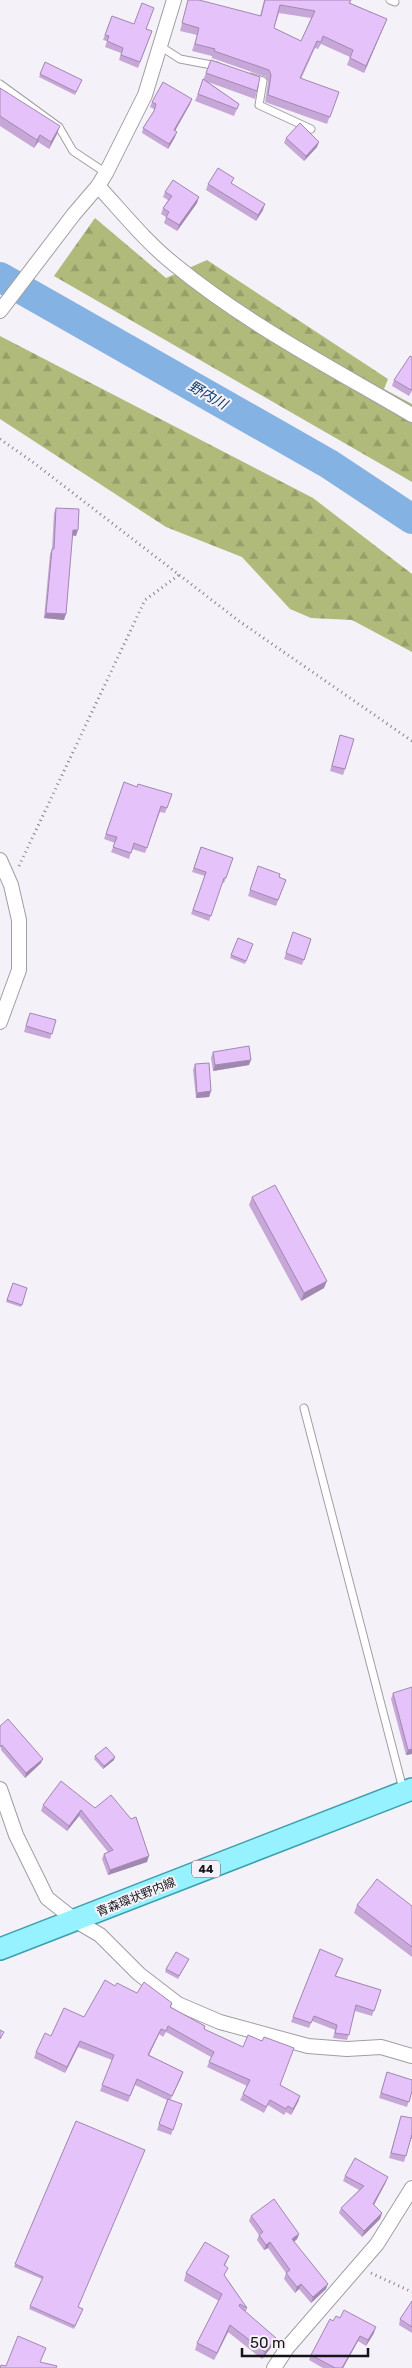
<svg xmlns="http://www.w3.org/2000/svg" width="412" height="2368" font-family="Rubik,'Noto Sans JP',sans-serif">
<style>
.forest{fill:url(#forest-firs)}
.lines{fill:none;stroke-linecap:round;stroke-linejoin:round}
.river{stroke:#84b2e2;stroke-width:30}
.lane-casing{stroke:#a19ea3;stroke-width:9}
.street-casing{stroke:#a19ea3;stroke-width:16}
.primary-casing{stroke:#3d9fad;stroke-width:24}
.path{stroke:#858287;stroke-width:3;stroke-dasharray:1 4;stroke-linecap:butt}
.lane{stroke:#fff;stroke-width:7}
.street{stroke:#fff;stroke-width:14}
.primary{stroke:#97f2ff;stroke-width:21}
.wall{fill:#c6a7d8;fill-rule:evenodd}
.shaded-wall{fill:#a188b0}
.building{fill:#e6c2fb;stroke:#a188b0;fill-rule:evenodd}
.labels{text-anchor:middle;stroke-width:4;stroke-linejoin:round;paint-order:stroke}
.shield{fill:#f5f1f8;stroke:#58565a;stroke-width:1}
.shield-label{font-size:11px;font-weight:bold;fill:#151416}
.street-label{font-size:12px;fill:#151416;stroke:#f5f1f8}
.water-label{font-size:14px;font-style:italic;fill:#063966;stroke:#f5f1f8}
</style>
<defs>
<pattern id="forest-firs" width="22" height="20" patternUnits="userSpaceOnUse" patternTransform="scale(1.25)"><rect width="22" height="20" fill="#b0ba7a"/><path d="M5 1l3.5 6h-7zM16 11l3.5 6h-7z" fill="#969f69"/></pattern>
</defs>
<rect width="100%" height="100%" fill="#f5f1f8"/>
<!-- forest -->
<g class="forest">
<polygon points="95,218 166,278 207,260 388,379 384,389 412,404 412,482 54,276"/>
<polygon points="0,336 313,498 412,574 412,652 352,620 311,618 290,609 242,557 166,527 0,419"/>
</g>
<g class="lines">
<!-- river -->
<polyline class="river" points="0,277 329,464 412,519"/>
<!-- lane casing -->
<g class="lane-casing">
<g id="lane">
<polyline points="390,0 395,2"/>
<polyline points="160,46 180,59 217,66"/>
<polyline points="251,77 263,81 259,105 311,129"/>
<polyline points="0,84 59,127 73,151 106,173"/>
<polyline points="304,1408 403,1789"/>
</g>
</g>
<!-- street casing -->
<g class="street-casing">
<g id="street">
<path d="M98,186C123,213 146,242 175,265C247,324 332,368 412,415"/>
<polyline points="0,311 74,214 98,186 106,173 145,95 174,0"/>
<polyline points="0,860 11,885 19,920 19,970 0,1022"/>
<polyline points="0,1789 16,1835 47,1898 76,1921 100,1935 139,1974 178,2004 220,2022 308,2046 347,2049 381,2047 412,2056"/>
<polyline points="274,2368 287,2348 377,2244 412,2188"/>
</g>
</g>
<!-- primary casing -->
<g class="primary-casing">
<polyline id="primary" points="0,1949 412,1789"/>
</g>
<!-- path -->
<g class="path">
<polyline points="0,439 34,463 239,621 412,741"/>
<polyline points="19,866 145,600 179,575"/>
<polyline points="371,2273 412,2292"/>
</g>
<!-- lane -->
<use href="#lane" class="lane"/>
<!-- street -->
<use href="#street" class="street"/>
<!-- primary -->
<use href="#primary" class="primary"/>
</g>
<!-- wall -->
<g class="wall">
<path d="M188,0L260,16L264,0H351L350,3L387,19L364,73L347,65L350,57L321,44L318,49L315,48L301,79L339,92L327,124L265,102L268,82L266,77L212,58V56L192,51L197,35L180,31ZM279,13L311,18L301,41L274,28Z"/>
<polygon points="112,16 152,31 138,68 119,60 121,53 105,47 107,41 103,40"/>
<polygon points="211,60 257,91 255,99 208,82 239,104 234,116 195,101"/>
<polygon points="45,62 80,83 75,95 39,77"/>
<polygon points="0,88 57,134 49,149 38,142 34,148 0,126"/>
<polygon points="192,99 190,104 175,131 175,137 168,149 142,133 143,128 154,111 154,109 150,107 152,102"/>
<polygon points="286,138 317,147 304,161 284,143"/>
<polygon points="208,184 263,210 256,221 206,190"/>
<polygon points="165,192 197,203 177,231 164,223 166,217 161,214 163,208 168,200 163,197"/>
<polygon points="412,357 412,391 409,396 392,386 394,380"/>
<polygon points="56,508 76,536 72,535 64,620 44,618 50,554 52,549 54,513"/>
<polygon points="340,735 345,769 343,775 330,771"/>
<polygon points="124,782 137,787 172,794 165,813 160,812 145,853 132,849 129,859 111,852 115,843 104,839"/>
<polygon points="201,847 233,858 224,883 222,882 209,921 191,914 205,876 192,872"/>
<polygon points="258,866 279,877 286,880 276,906 248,896"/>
<polygon points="293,932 311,939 302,965 284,959"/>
<polygon points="253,944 245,964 230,958 231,955"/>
<polygon points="28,1018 56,1020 50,1039 24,1032"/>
<polygon points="213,1052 249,1065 213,1071 211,1058"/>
<polygon points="195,1064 211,1091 209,1097 196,1098 193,1070"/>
<polygon points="252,1197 324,1288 301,1301 249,1205"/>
<polygon points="13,1283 27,1288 21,1307 6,1302"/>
<polygon points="393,1693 412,1754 406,1755 391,1699"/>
<polygon points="0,1726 41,1763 25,1778 1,1750"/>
<polygon points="95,1756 114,1760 103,1769 94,1759"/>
<polygon points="61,1781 147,1862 108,1875 102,1859 104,1854 108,1852 79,1816 67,1831 41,1811 43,1805"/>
<polygon points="357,1905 412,1906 412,1957 354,1913"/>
<polygon points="320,1949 341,1964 336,1976 381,1990 372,2016 355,2011 347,2040 333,2038 335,2030 312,2021 309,2028 291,2022"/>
<polygon points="189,1959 178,1979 165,1972 166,1969"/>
<polygon points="115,1986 137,1993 172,2003 171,2007 205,2026 204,2029 280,2085 300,2096 298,2102 291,2115 286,2112 284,2115 268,2105 264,2113 240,2100 247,2086 207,2067 211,2057 166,2032 163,2037 159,2034 149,2055 183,2072 170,2100 182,2104 171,2135 157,2130 167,2100 135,2085 128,2102 100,2091 112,2060 78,2047 65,2073 34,2058 36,2052 51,2036 84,2017"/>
<polygon points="387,2072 412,2091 407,2107 379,2098"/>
<polygon points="401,2116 412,2118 412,2139 411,2139 404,2162 389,2158"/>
<polygon points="76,2121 78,2307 83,2309 74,2329 29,2309 42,2279 14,2267"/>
<polygon points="345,2176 386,2182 374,2205 382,2213 380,2219 362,2237 339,2213 341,2208 359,2190 343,2181"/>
<polygon points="251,2216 299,2234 297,2239 294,2242 326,2289 311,2303 299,2289 295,2293 284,2279 286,2273 268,2248 264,2250 257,2240 259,2235 249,2221"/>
<polygon points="229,2256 225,2266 225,2276 247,2308 246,2312 276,2338 273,2345 262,2359 228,2332 214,2360 195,2350 197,2343 219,2301 184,2281 186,2273"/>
<polygon points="412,2301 412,2333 399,2325 400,2319"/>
<polygon points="333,2321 374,2333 366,2346 358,2341 343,2368 323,2368 309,2360 311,2355"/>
</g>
<!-- shaded-wall -->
<g class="shaded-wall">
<polygon points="387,19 384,26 364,73 366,66"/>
<polygon points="192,99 190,104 172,136 174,130"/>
<polygon points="60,126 57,134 49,149 51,142"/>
<polygon points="177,132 175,137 168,149 169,144"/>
<polygon points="40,135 38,142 34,148 37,140"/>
<polygon points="319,142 317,147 304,161 306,156"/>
<polygon points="199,197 197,203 177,231 179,225"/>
<polygon points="265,204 263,210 256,221 258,215"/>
<polygon points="73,530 78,530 76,536 71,535"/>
<polygon points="46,613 66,614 64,620 44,618"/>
<polygon points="251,1060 249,1065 213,1071 215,1065"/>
<polygon points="211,1091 209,1097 196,1098 197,1093"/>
<polygon points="327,1281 324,1288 301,1301 304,1293"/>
<polygon points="412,1749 412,1754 406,1755 408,1750"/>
<polygon points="115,1757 114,1760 103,1769 104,1766"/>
<polygon points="43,1759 41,1763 25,1778 26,1773"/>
<polygon points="81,1810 79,1816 67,1831 69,1826"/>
<polygon points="149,1856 147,1862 108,1875 110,1870"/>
<polygon points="161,2029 159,2034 146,2061 148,2055"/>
<polygon points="80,2041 78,2047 65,2073 67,2067"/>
<polygon points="183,2072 181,2078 170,2101 172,2096"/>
<polygon points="300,2096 298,2102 291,2115 293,2109"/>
<polygon points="388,2177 386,2182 371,2210 373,2204"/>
<polygon points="382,2213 380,2219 362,2237 364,2231"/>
<polygon points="299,2234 297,2239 290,2245 292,2239"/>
<polygon points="270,2242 268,2248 264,2250 266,2245"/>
<polygon points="301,2284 299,2289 295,2293 297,2287"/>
<polygon points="328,2284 326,2289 311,2303 313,2297"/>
<polygon points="230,2325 228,2332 214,2360 217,2353"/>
<polygon points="376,2327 374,2333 366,2346 368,2340"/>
<polygon points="360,2336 358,2341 343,2368 342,2368"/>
<polygon points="276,2338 273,2345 262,2359 265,2352"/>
</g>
<!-- building -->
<g class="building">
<path d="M188,0H199L261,16L265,0H351L349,3L387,19L366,66L350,58L353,50L323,36L321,42L317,41L300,78L339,92L330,117L268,95L271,75L269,70L214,51L215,49L195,44L199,28L182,23ZM280,5L315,11L301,41L274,28Z"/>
<polygon points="142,3 154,8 146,29 152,31 140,62 121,55 123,48 107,41 109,36 105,35 112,16 134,24"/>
<polygon points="211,60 260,77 257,91 206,73"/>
<polygon points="45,62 82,80 76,92 40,74"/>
<polygon points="203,79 239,104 237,109 198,94"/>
<polygon points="163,82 192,99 174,130 177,132 169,144 143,128 154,111 156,104 152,102"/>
<polygon points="0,88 60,126 51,142 40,135 37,140 0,116"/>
<polygon points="300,123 319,142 306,156 286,138"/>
<polygon points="218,168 234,178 231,183 265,204 258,215 208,184"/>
<polygon points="173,180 199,197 179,225 166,217 169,212 163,208 172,196 165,192"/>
<polygon points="410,356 412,357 412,388 411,390 394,380"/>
<polygon points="56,508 79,509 78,530 73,530 66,614 46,613 52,549 54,549"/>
<polygon points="340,735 354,739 345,769 332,766"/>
<polygon points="124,782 137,787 138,784 172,794 167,808 161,806 147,848 134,843 131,853 113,847 117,837 106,834"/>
<polygon points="201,847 233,858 226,878 224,878 211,916 193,910 206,872 194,868"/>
<polygon points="258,866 280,874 279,877 286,880 278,900 250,890"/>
<polygon points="293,932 311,939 304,960 286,953"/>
<polygon points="238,938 253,944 246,961 231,955"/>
<polygon points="30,1013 56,1020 52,1034 26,1026"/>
<polygon points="249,1046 251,1060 215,1065 213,1052"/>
<polygon points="209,1063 211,1091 197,1093 195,1064"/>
<polygon points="275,1185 327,1281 304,1293 252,1197"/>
<polygon points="13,1283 27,1288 22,1305 7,1300"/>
<polygon points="412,1687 412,1749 408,1750 393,1693"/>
<polygon points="8,1719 43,1759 26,1773 2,1745 0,1747 0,1726"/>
<polygon points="106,1747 115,1757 104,1766 95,1756"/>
<polygon points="61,1781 95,1808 111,1795 131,1819 136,1817 149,1856 110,1870 104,1854 113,1850 81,1810 69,1826 43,1805"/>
<polygon points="377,1879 412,1906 412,1947 357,1905"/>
<polygon points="320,1949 343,1959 335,1976 381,1990 374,2011 356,2005 349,2035 335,2033 337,2025 314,2016 311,2023 293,2017"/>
<polygon points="176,1952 189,1959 179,1976 166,1969"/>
<polygon points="105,1980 115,1986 117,1983 137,1993 144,1982 172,2003 170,2007 205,2026 204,2029 243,2047 248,2035 262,2041 264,2037 267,2038 294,2048 280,2085 300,2096 293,2109 288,2106 286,2109 270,2100 266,2107 243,2094 250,2080 209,2062 214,2052 168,2026 166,2031 161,2029 148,2055 183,2072 172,2096 137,2079 130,2096 102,2085 114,2055 80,2041 67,2067 36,2052 45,2033 51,2036 64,2008 84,2017"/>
<polygon points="0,2030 4,2032 0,2039"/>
<polygon points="387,2072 412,2080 412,2091 409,2102 381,2093"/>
<polygon points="168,2099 182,2104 173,2130 159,2124"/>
<polygon points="401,2116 412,2118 412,2134 406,2156 391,2153"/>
<polygon points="76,2121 145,2150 78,2307 83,2309 75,2326 30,2306 43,2277 15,2264"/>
<polygon points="355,2158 388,2177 373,2204 382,2213 364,2231 341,2208 364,2186 345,2176"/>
<polygon points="274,2199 299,2234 292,2239 328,2284 313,2297 301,2284 297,2287 286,2273 290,2270 270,2242 266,2245 259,2235 263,2232 251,2216"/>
<polygon points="205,2242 229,2256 224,2265 228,2268 224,2275 247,2308 240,2304 239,2306 276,2338 265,2352 230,2325 217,2353 197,2343 222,2294 186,2273"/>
<polygon points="412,2301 412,2327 400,2319"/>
<polygon points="344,2310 376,2327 368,2340 360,2336 342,2368 335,2368 311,2355 330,2319 333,2321 336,2316 340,2318"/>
<polygon points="18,2336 46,2348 40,2362 57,2366 56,2368 0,2368 1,2365 6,2366"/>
</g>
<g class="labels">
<!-- shield labels -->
<rect class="shield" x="192" y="1860.5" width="28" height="17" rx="4"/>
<g class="shield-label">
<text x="206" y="1873">44</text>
</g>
<!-- street labels -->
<g class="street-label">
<text transform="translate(136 1897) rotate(-22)" y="4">青森環状野内線</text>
</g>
<!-- water labels -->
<g class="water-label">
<text transform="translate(208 395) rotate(30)" y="5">野内川</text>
</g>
</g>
<!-- scale -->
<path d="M242 2348v8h126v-8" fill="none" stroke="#151416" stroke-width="2.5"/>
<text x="250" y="2348" font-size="15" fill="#151416" stroke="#f5f1f8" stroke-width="4" paint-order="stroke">50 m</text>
</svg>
